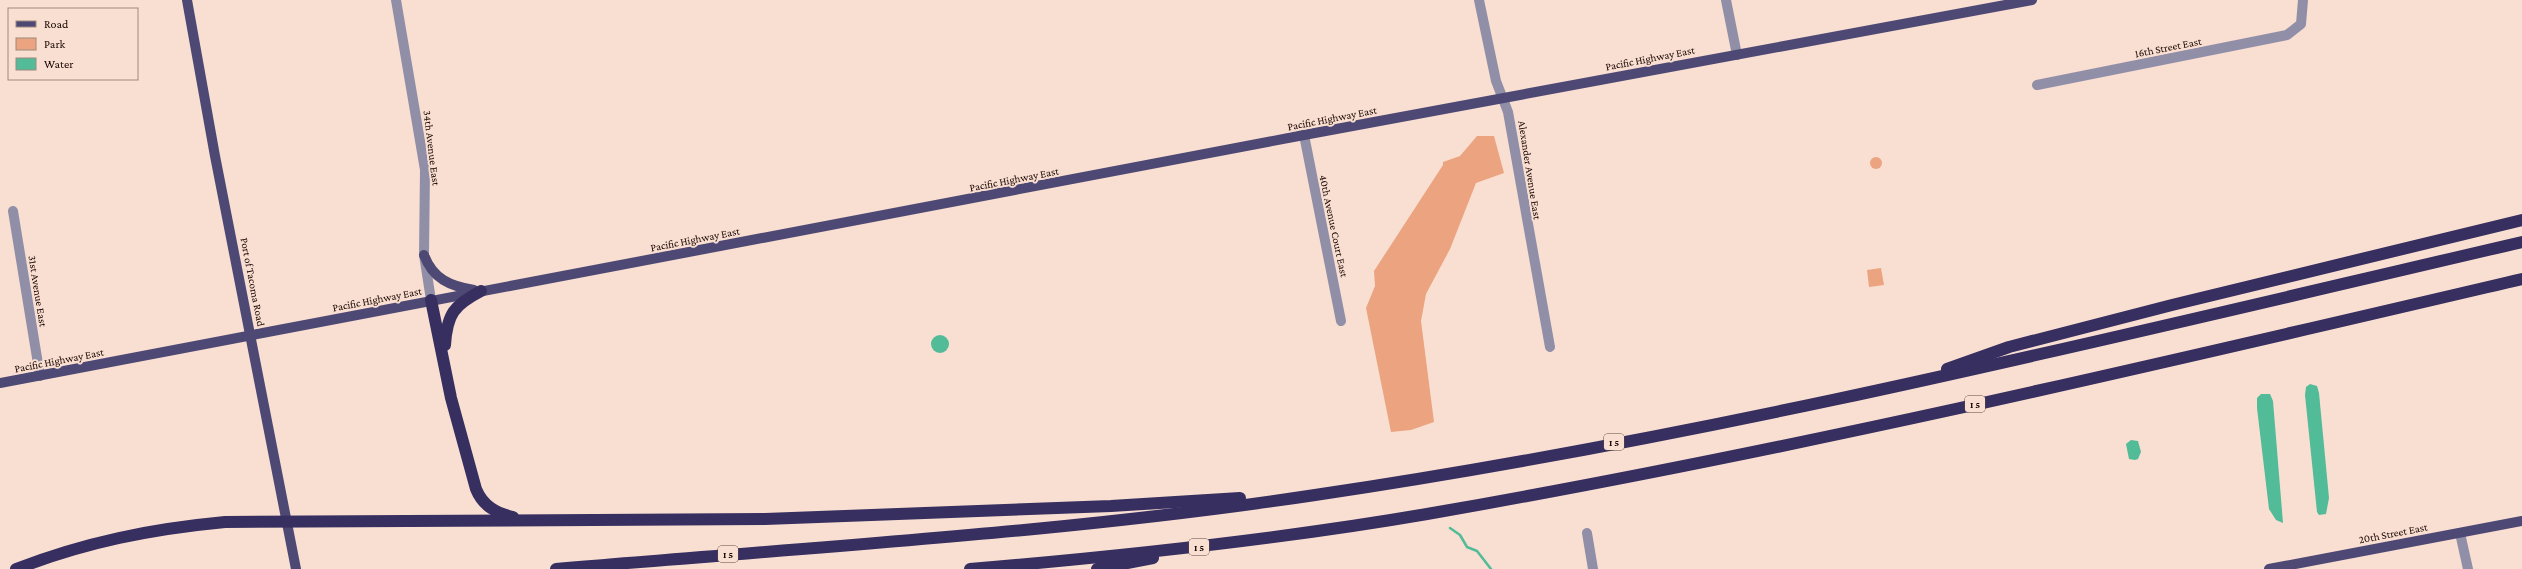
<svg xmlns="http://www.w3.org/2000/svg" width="2522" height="569" font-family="'Crimson Pro',serif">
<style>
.green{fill:#eba47f}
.water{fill:#52bb98}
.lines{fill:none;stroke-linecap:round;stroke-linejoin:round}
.stream{stroke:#52bb98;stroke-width:2.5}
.minor{stroke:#918fa8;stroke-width:10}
.major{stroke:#4e4974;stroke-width:10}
.highway{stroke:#372f60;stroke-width:12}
.labels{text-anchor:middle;stroke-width:4;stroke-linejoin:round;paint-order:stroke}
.shield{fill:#f9dfd2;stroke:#5d473f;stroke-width:1}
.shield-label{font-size:10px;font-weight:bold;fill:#1a0600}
.street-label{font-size:11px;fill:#1a0600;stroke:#f9dfd2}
</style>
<rect width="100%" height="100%" fill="#f9dfd2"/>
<!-- green -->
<g class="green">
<polygon points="1477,136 1494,136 1504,173 1476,183 1450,249 1426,294 1421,321 1434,422 1411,430 1391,432 1366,308 1375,286 1374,271 1443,165 1443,162 1460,156"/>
<circle cx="1876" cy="163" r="6"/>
<polygon points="1881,268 1884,285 1869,287 1867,270"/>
</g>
<!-- water -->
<g class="water">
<circle cx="940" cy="344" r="9"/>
<polygon points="2310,384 2317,386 2319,393 2329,498 2326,514 2319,515 2317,512 2305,395 2306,387"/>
<polygon points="2261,394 2270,394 2273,401 2283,523 2276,520 2269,509 2257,408 2257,398"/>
<polygon points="2131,440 2138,441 2141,452 2138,459 2135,460 2129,459 2126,444"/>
</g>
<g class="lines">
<!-- stream -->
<polyline class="stream" points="1450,528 1460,535 1467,547 1477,551 1491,569"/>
<!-- minor -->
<g class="minor">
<polyline points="396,0 425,170 424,255 431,300"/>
<polyline points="1479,0 1496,81 1508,112 1550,347"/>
<polyline points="1726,0 1737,55"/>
<polyline points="2037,85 2287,35 2301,24 2303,0"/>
<polyline points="1304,135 1341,321"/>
<polyline points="13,211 40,376"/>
<polyline points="1587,533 1593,569"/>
<polyline points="2460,533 2468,569"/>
</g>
<!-- major -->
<g class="major">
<polyline points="187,0 215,156 296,569"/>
<path d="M424,255C433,279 450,286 474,290"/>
<polyline points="0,383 1304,135 2032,0"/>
<polyline points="2269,569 2522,521"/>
</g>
<!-- highway -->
<g class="highway">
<path d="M431,300L451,398L476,489C483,506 496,513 513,517"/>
<path d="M445,345C447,314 454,305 481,291"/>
<polyline points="1947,369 2009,347 2172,305 2522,220"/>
<path d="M16,569C86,542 151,529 225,522L765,519L1111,506L1240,498"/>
<path d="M556,569C809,547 1064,533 1315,495C1722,435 2122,335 2522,242"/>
<path d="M970,569C1123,556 1276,540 1427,514C1795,450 2159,364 2522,279"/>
<polyline points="1097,569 1153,558"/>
</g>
</g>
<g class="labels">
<!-- shield labels -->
<g class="shield">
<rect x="1965" y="396" width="20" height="16" rx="3"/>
<rect x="1604" y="434" width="20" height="16" rx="3"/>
<rect x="1189" y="539" width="20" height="16" rx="3"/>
<rect x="718" y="546" width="20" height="16" rx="3"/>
</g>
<g class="shield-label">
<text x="1975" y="408">I 5</text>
<text x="1614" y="446">I 5</text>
<text x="1199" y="551">I 5</text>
<text x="728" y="558">I 5</text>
</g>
<!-- street labels -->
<g class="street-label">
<text transform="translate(2168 47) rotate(-11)" y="4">16th Street East</text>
<text transform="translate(1650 58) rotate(-11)" y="4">Pacific Highway East</text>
<text transform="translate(1332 118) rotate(-11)" y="4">Pacific Highway East</text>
<text transform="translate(432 148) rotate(83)" y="4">34th Avenue East</text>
<text transform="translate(1530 170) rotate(81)" y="4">Alexander Avenue East</text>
<text transform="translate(1014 179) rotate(-11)" y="4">Pacific Highway East</text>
<text transform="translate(1334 226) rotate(78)" y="4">40th Avenue Court East</text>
<text transform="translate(695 239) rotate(-11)" y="4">Pacific Highway East</text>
<text transform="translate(253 282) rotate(79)" y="4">Port of Tacoma Road</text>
<text transform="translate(38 291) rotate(81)" y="4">31st Avenue East</text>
<text transform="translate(377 299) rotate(-11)" y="4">Pacific Highway East</text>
<text transform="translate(59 360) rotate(-11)" y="4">Pacific Highway East</text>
<text transform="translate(2393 533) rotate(-11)" y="4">20th Street East</text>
</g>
</g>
<!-- legend -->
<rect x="8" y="8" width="130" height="72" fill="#f9dfd2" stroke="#a0887e"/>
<rect x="16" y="21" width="20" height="6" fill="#4e4974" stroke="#a0887e"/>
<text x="44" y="28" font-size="12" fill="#1a0600">Road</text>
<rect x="16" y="38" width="20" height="12" fill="#eba47f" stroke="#a0887e"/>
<text x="44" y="48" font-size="12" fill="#1a0600">Park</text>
<rect x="16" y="58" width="20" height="12" fill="#52bb98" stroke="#a0887e"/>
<text x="44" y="68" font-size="12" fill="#1a0600">Water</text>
</svg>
